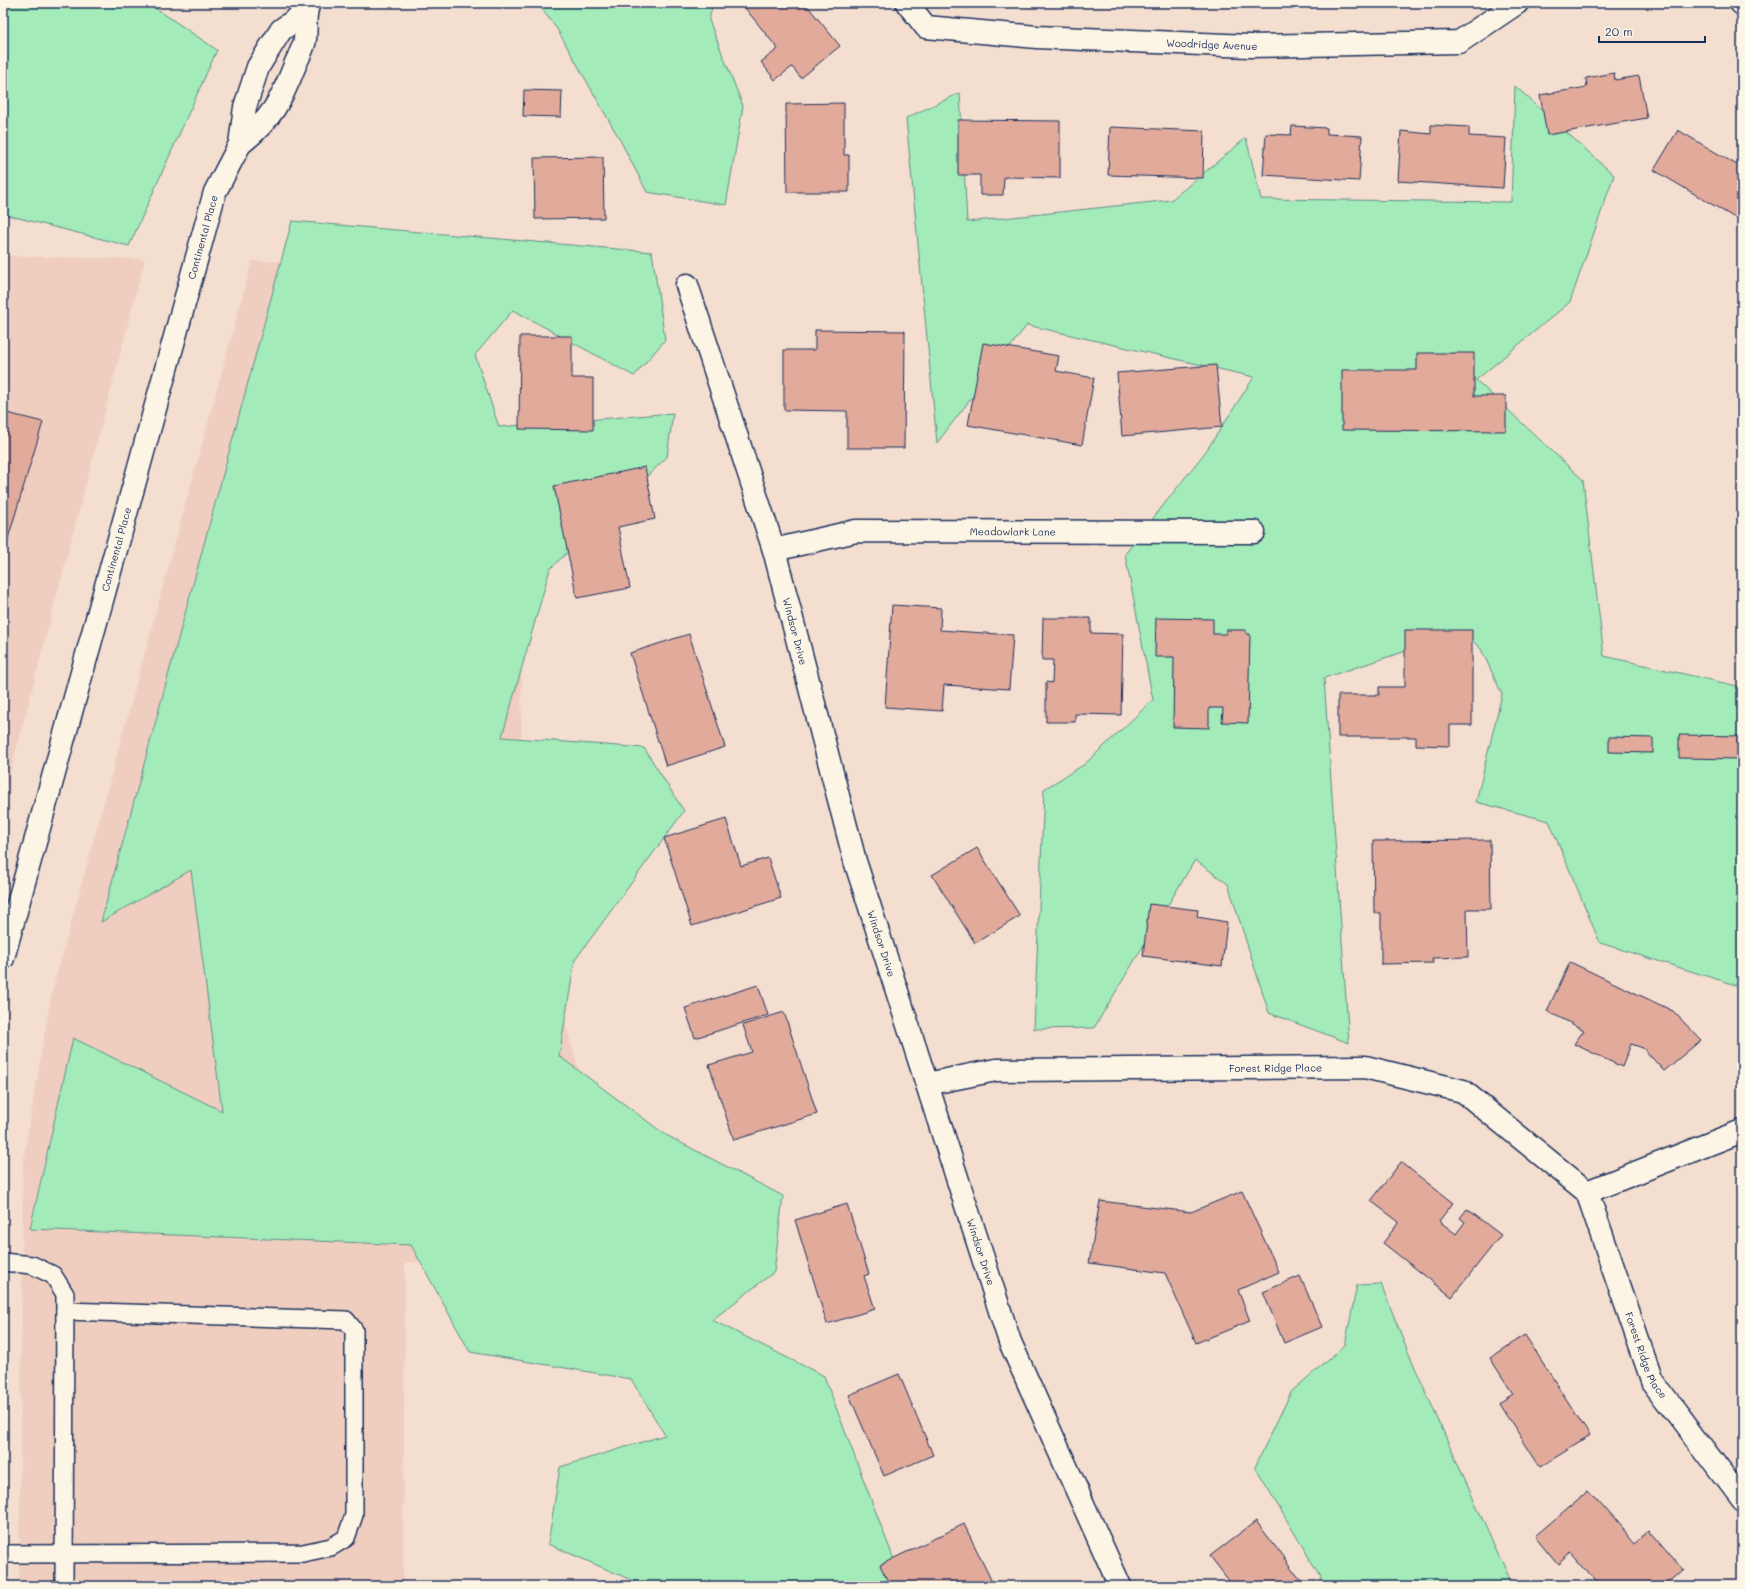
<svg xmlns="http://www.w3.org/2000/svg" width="1745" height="1589" font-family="Mali,sans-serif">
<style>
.built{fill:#efcebf}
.green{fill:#a3ebb8;stroke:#5f8d8b}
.building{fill:#e2aa9b;stroke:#1b2f5e}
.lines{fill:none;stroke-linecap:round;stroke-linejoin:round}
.service-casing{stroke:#1b2f5e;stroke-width:20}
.minor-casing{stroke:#1b2f5e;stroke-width:25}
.service{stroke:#fcf5e5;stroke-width:17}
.minor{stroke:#fcf5e5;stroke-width:22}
.labels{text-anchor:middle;stroke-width:3.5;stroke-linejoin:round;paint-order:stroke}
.street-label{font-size:10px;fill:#1b2f5e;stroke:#fcf5e5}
</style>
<rect width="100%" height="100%" fill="#f4decf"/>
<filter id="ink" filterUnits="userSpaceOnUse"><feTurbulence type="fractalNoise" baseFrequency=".025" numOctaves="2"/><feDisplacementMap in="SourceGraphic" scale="8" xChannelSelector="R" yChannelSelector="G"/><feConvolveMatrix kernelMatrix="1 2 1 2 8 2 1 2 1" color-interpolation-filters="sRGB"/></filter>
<g filter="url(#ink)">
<!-- built -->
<g class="built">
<polygon points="3,256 145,259 3,800"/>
<polygon points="252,261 422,263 522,606 521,872 620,1211 517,1264 405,1262 403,1586 19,1586 23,1162 51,996"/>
</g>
<!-- green -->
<g class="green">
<polygon points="3,3 148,3 217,50 129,246 3,214"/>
<polygon points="537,3 713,3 709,20 743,106 726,205 647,192 620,140 557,29"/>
<polygon points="1515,86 1614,175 1570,302 1476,380 1583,480 1604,656 1742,687 1742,987 1600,943 1549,821 1476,802 1502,694 1481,649 1464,632 1324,678 1349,1043 1269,1013 1228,884 1195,860 1094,1028 1034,1029 1044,789 1085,764 1153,700 1125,554 1206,451 1254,377 1027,325 937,443 906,118 960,93 967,222 1171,200 1246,138 1261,199 1511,202"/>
<polygon points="292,221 652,252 665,340 634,376 513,310 475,355 499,427 673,413 667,457 550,569 502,737 644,748 684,811 575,960 559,1056 666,1135 783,1196 774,1272 712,1320 824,1376 904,1586 645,1586 548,1544 560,1467 665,1435 631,1379 470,1352 411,1245 30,1229 73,1038 222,1111 191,870 101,922"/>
<polygon points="1381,1284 1409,1354 1512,1586 1324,1586 1320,1576 1255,1467 1291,1392 1345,1345 1357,1285"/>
</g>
<!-- building -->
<g class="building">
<polygon points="741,3 805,3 840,46 801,78 792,67 775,80 761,62 778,49"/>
<polygon points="1614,73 1615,80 1639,76 1647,118 1547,135 1540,95 1587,87 1586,78"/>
<polygon points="524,90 562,91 561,117 523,116"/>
<polygon points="844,103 844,155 849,155 849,192 787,192 786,104"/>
<polygon points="958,120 1060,121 1060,178 1004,177 1003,195 980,195 980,175 958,175"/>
<polygon points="1431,125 1469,127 1469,136 1506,138 1503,188 1398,181 1401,131 1431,134"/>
<polygon points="1292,126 1327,128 1327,134 1362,136 1359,181 1263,175 1266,134 1291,135"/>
<polygon points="1110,127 1204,131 1203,178 1108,175"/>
<polygon points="1678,130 1742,168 1742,218 1740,221 1654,170"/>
<polygon points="603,157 604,218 535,219 534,158"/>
<polygon points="815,330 905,331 904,448 847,448 847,411 784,410 784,350 815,350"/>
<polygon points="520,336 572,336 572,378 593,378 593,430 519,429"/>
<polygon points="983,343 1059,356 1056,371 1094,378 1082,445 968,425"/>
<polygon points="1417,353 1474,353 1474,396 1506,396 1506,431 1342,430 1342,370 1417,370"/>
<polygon points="1216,365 1222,427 1122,436 1117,373"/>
<polygon points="3,412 43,422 3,555"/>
<polygon points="645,467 655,519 618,527 630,588 577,598 554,486"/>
<polygon points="892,605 941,608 940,630 1013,635 1009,689 944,685 942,711 885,707"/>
<polygon points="1043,618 1091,618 1091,633 1123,634 1121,715 1075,714 1075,722 1046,722 1046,682 1052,683 1053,660 1042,660"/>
<polygon points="1156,618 1213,619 1213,634 1226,634 1226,630 1246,630 1246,634 1250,634 1248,723 1222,722 1223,708 1209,708 1209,728 1173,727 1174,657 1155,657"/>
<polygon points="1405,630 1472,630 1472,725 1450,725 1450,746 1416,745 1416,737 1338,737 1338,695 1379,695 1379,687 1405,687"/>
<polygon points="689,634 725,747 666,766 630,653"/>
<polygon points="1679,735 1742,736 1742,759 1679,758"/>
<polygon points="1609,737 1653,738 1653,753 1609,752"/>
<polygon points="726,819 741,866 768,858 781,898 692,926 664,838"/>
<polygon points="1490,840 1491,909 1467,909 1468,957 1432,958 1433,963 1381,964 1381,913 1374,913 1373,841"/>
<polygon points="977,848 1020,916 975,943 932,875"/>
<polygon points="1149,904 1198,910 1197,917 1227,922 1222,966 1143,956"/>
<polygon points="1570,962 1673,1011 1701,1040 1664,1071 1643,1048 1631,1044 1622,1067 1574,1044 1584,1030 1547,1011"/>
<polygon points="758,985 768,1015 695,1038 685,1008"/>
<polygon points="784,1012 817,1114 734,1140 709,1065 752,1052 743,1025"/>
<polygon points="1401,1162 1453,1203 1439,1221 1456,1234 1465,1222 1460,1218 1467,1209 1501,1235 1452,1297 1383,1243 1399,1222 1371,1201"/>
<polygon points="1242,1191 1279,1272 1238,1290 1250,1321 1196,1343 1165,1273 1089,1263 1100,1201 1191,1212"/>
<polygon points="847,1204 869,1274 864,1276 875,1309 827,1324 795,1220"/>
<polygon points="1300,1276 1322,1327 1284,1343 1263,1292"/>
<polygon points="1525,1335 1590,1436 1540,1467 1499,1403 1513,1394 1490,1358"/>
<polygon points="899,1374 933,1455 884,1476 849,1395"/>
<polygon points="1589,1490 1635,1543 1650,1530 1684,1570 1668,1584 1670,1586 1599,1586 1571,1553 1558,1564 1535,1536"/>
<polygon points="1256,1521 1305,1586 1233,1586 1210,1556"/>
<polygon points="964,1524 994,1586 890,1586 880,1565"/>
</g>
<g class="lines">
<!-- service casing -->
<g class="service-casing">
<g id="service">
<polyline points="3,1262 32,1265 53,1275 65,1294 64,1586"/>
<polyline points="3,1554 303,1553 331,1547 346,1538 354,1515 354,1330 346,1320 65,1311"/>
</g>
</g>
<!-- minor casing -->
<g class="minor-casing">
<g id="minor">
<path id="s1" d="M907,3L926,27L1037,37L1249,46L1459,42L1517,3"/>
<polyline points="1741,3 1742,4"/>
<path d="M240,144C271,120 281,101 295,65C298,57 304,48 305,39C307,26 303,17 309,3"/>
<path id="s2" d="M687,285L774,550L855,861L1010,1342L1120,1586"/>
<path id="s3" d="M774,550L856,531L1254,532"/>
<path id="s4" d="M3,958L215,192L240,144L245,107L258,67L281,30L305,13"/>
<path id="s5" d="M927,1084L996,1070L1365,1067L1463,1091L1587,1192L1652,1380L1742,1499"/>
<polyline points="1587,1192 1742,1131"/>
</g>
</g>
<!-- service -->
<use href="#service" class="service"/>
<!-- minor -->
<use href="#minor" class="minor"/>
</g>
</g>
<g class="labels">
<!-- street labels -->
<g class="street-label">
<text dy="4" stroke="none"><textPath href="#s1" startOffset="317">Woodridge Avenue</textPath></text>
<text dy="4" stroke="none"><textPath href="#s4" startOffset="748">Continental Place</textPath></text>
<text dy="4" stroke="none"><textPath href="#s3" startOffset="241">Meadowlark Lane</textPath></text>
<text dy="4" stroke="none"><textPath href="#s4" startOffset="424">Continental Place</textPath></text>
<text dy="4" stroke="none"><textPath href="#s2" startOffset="363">Windsor Drive</textPath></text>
<text dy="4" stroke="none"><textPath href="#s2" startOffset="687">Windsor Drive</textPath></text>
<text dy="4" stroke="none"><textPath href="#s5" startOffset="350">Forest Ridge Place</textPath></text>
<text dy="4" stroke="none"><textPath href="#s2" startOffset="1011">Windsor Drive</textPath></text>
<text dy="4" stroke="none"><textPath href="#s5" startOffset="874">Forest Ridge Place</textPath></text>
</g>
</g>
<!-- margin -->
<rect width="1745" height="1589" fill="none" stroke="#fcf5e5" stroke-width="16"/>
<rect x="8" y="8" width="1729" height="1573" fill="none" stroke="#1b2f5e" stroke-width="1.5" filter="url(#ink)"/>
<!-- scale -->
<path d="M1599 36v6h106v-6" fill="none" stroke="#1b2f5e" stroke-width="2"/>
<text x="1605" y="36" font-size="12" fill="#1b2f5e" stroke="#fcf5e5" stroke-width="3" paint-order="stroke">20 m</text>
</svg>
